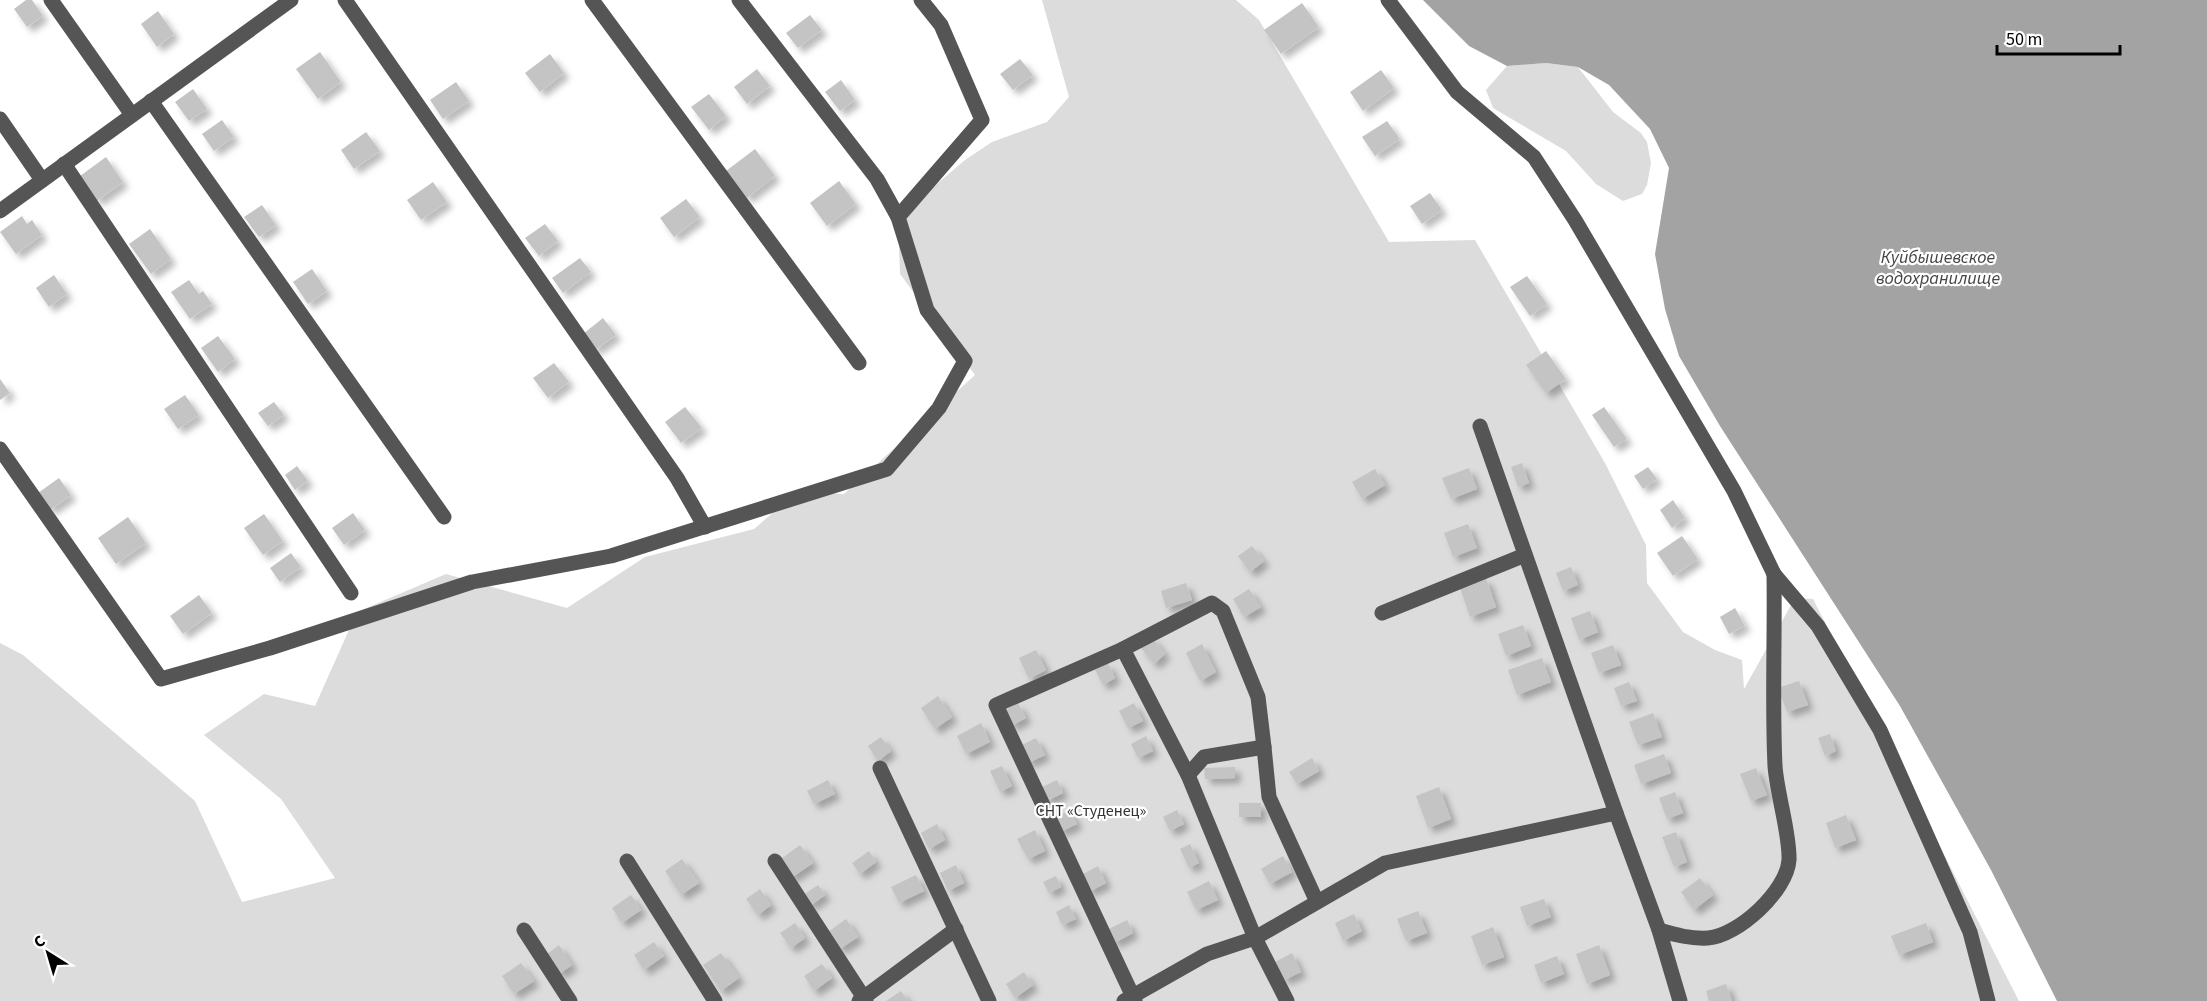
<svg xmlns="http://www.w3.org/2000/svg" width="2207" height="1001" font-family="'Source Sans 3',sans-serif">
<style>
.green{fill:#dcdcdc}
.water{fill:#a3a3a3}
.building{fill:#c4c4c4;filter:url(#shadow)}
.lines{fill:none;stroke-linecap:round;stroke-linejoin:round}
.minor{stroke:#555;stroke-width:15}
.labels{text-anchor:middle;stroke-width:4.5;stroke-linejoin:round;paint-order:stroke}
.park-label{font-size:16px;fill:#333;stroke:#fff}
.water-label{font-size:18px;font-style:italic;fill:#444;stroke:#fff}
</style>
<defs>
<filter id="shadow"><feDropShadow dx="5.5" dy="5.5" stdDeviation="3" flood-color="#0004"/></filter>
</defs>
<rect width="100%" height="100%" fill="#fff"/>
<!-- green -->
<g class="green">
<polygon points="1042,0 1236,0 1259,20 1389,242 1475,240 1605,463 1646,545 1647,583 1683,632 1715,650 1742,660 1744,689 1795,598 1813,599 2019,1001 0,1001 0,643 23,655 195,801 242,902 335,878 281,799 204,735 264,694 315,706 357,612 446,574 567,608 645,557 754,529 797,492 844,494 975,375 900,274 898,217 965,160 992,142 1047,122 1069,97"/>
<polygon points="1546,63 1578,67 1613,112 1641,133 1647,142 1651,163 1647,185 1642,194 1623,201 1596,184 1566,151 1493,108 1486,90 1507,66"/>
</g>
<!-- water -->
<polygon class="water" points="1423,0 2207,0 2207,1001 2057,1001 1991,870 1900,706 1720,426 1679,356 1665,309 1655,254 1669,168 1650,129 1609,85 1578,67 1546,63 1507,66 1469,46"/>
<!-- building -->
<g class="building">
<polygon points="26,0 32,0 43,16 27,27 14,9"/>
<polygon points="1302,3 1319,27 1281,54 1264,30"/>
<polygon points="158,11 174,34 157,47 141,24"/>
<polygon points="810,15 822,30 798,48 786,33"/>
<polygon points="320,52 341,82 318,99 296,69"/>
<polygon points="550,54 564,73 540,92 525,73"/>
<polygon points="1020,59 1033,75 1013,90 1000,74"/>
<polygon points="757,69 770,86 747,104 734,87"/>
<polygon points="1381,70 1394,88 1363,111 1350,92"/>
<polygon points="841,80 855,100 840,111 825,92"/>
<polygon points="456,82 469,101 443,119 430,100"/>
<polygon points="193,89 207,109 189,121 175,102"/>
<polygon points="709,94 726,116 709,130 691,107"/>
<polygon points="222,120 234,137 214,151 202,134"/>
<polygon points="1387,121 1400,139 1375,156 1362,137"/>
<polygon points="366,132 380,151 354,169 341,150"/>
<polygon points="755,149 775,176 747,198 726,171"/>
<polygon points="106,157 123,182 97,201 80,176"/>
<polygon points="839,181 856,204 827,226 810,203"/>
<polygon points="433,182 447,202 421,220 407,200"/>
<polygon points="1430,193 1442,210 1422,224 1410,206"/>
<polygon points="686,199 700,217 674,237 660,218"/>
<polygon points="262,205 276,225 259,237 244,217"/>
<polygon points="22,216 27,224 32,220 42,235 16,254 0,232"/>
<polygon points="545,224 558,241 539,256 525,238"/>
<polygon points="150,229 171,259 151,274 129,244"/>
<polygon points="580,258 591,272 563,293 552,278"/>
<polygon points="312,269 327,291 308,304 293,282"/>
<polygon points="54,275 67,294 49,307 36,288"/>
<polygon points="1527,276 1547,304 1530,316 1510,287"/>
<polygon points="189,280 199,294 203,291 212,304 190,319 171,292"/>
<polygon points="603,318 616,335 595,350 583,334"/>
<polygon points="218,336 235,359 218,372 201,348"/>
<polygon points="1546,351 1566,379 1546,393 1526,365"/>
<polygon points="554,363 569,382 548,398 533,378"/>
<polygon points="0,379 10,393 0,400"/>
<polygon points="185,395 199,415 178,429 164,409"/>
<polygon points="274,402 284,415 268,426 258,413"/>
<polygon points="685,407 702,428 681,443 665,422"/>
<polygon points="1604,407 1627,439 1614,447 1592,415"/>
<polygon points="1522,463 1529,483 1518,487 1511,467"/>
<polygon points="297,466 308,481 295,490 285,475"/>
<polygon points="1648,467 1657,479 1643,489 1634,476"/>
<polygon points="1469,468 1477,489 1451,499 1442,478"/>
<polygon points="1375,469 1385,485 1362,499 1352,482"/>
<polygon points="59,478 71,495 50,510 38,493"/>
<polygon points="1673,500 1685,518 1672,528 1660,510"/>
<polygon points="353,513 365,530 344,545 332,528"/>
<polygon points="264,514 283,541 263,555 244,528"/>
<polygon points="128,517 146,543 116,564 98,538"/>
<polygon points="1468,524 1477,548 1453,557 1444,533"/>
<polygon points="1682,536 1698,559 1673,576 1657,553"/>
<polygon points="1252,546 1264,561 1250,572 1238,556"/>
<polygon points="291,553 301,567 280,582 270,568"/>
<polygon points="1571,567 1578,585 1563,591 1556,573"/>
<polygon points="1486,578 1496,607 1470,617 1460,588"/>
<polygon points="1186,583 1192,600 1166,608 1161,591"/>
<polygon points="1249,589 1261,607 1244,617 1233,599"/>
<polygon points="199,595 212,613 183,634 170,616"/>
<polygon points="1735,608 1745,626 1729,634 1720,617"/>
<polygon points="1590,611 1598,632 1579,640 1571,618"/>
<polygon points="1523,625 1531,646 1506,656 1498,634"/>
<polygon points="1152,637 1165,654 1154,664 1140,647"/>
<polygon points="1202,644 1216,672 1200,681 1186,653"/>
<polygon points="1613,645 1621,665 1599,673 1591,653"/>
<polygon points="1036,650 1046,670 1029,679 1019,658"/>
<polygon points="1542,658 1551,682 1517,695 1508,670"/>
<polygon points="1108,663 1115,678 1103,685 1095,670"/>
<polygon points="1799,681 1808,705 1787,712 1778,688"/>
<polygon points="1629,682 1637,701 1621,706 1614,688"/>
<polygon points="938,696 952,717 935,729 921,708"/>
<polygon points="1018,703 1026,718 1011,726 1004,711"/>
<polygon points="1134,703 1143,721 1128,728 1119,711"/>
<polygon points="1653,713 1662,737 1638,745 1629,722"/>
<polygon points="981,723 990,742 966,754 957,736"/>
<polygon points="1830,734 1836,751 1825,756 1818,738"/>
<polygon points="1146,736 1153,751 1138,758 1131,744"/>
<polygon points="881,737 891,751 878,761 868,746"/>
<polygon points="1036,738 1045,755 1028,763 1020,746"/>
<polygon points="1664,754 1671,773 1641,784 1634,765"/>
<polygon points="1312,758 1319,771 1297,784 1289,772"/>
<polygon points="1002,766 1012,786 1000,792 990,771"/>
<polygon points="1235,767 1235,778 1205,779 1204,768"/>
<polygon points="1756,768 1767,795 1751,801 1740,774"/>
<polygon points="828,780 835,794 814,804 807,791"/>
<polygon points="1057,780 1063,793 1047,801 1040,788"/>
<polygon points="1439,787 1451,819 1428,828 1416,796"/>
<polygon points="1675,792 1683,813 1667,819 1659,798"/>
<rect x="1239" y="803" width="22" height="14"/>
<polygon points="1070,810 1077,824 1060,832 1053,818"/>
<polygon points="1177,810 1184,824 1170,831 1163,817"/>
<polygon points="1846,815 1856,840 1835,848 1826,823"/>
<polygon points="937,824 945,840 929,849 921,833"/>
<polygon points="1035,830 1045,851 1028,859 1017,839"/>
<polygon points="1676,832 1687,862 1674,867 1662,837"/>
<polygon points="1190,844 1199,863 1189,868 1180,849"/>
<polygon points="800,845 813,863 791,878 778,861"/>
<polygon points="869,851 876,862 860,874 852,863"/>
<polygon points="1283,856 1292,872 1270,884 1261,869"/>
<polygon points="682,859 699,883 681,895 665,871"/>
<polygon points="956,865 964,883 948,891 940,873"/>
<polygon points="1098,866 1106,883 1089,892 1081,875"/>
<polygon points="916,875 924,891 899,903 891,887"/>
<polygon points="1056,876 1061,887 1049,893 1043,882"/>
<polygon points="1700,878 1713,895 1694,910 1681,892"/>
<polygon points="1209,881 1218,900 1196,910 1187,892"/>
<polygon points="818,885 825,895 810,906 803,895"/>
<polygon points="760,889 771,905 758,915 746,899"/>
<polygon points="631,895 641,910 622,923 612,908"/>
<polygon points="1544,899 1551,917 1527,926 1520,907"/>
<polygon points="1069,905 1076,919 1062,925 1056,912"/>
<polygon points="1418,911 1427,933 1406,941 1397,919"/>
<polygon points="1354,914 1362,931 1343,941 1335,923"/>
<polygon points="846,919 858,937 840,949 828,932"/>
<polygon points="1127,920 1133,933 1114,943 1107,930"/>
<polygon points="795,923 805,938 791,948 780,933"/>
<polygon points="1926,923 1933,942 1899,955 1891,936"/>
<polygon points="1493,927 1504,957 1482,965 1471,936"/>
<polygon points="654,942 664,956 644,970 634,955"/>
<polygon points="559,945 572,965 559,974 546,955"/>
<polygon points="1599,945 1610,975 1587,984 1576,954"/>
<polygon points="721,953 739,978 721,991 703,965"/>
<polygon points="1292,953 1301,972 1284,980 1275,962"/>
<polygon points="1557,956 1564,974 1541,983 1534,965"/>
<polygon points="521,963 534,981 514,994 502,976"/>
<polygon points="822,964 832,978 814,991 804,976"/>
<polygon points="1024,972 1033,985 1015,998 1006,984"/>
<polygon points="1726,984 1732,1001 1709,1001 1706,991"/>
<polygon points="901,991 908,1001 886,1001"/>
</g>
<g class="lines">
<!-- minor -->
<g class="minor">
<polyline points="51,0 132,115"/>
<polyline points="345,0 677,478 705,527"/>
<polyline points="592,0 859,363"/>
<polyline points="739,0 877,179 898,217"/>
<polyline points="1388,0 1457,92 1534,157 1575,220 1734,491 1774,574 1818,626 1880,730 1970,932 1988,1001"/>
<polyline points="151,101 444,517"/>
<polyline points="0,119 42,180"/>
<polyline points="64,164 351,593"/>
<polyline points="0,211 291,0"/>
<polyline points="1480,426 1616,813"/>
<polyline points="0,449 161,679 270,648 472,582 611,556 887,469 939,408 965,361 927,310 898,217 982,120 941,25 921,0"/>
<polyline points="1382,613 1525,555"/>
<polyline points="1123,649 1212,603 1223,611 1258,697 1264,747 1204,757 1188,775"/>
<polyline points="1264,747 1269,797 1317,902"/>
<polyline points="880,768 989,1001"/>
<polyline points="627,861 715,1001"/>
<polyline points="775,861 866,1001"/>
<polyline points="524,930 570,1001"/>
<path d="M1659,930C1676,935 1691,939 1708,938C1738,936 1787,891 1789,860C1790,834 1777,794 1775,766C1772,702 1775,638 1774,574"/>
<polyline points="859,1001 956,929"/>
<polyline points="1124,1001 1207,954 1255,938 1287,1001"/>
<polyline points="1135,1001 996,705 1123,649 1188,775 1255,938 1385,863 1616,813 1659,930 1680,1001"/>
</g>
</g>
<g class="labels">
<!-- park labels -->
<g class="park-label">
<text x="1091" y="816">СНТ «Студенец»</text>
</g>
<!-- water labels -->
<g class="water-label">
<text x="1938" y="263">Куйбышевское<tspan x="1938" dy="21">водохранилище</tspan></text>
</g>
</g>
<!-- north arrow -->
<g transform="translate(48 953) rotate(323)" stroke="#ffffff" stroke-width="4.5" paint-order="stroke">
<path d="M0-4.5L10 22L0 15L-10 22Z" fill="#000000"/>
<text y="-9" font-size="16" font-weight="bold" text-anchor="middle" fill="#000000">С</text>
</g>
<!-- scale -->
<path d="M1997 45v9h123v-9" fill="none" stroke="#000000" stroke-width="3"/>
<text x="2006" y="45" font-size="18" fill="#000000" stroke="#ffffff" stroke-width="4.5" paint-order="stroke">50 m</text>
</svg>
